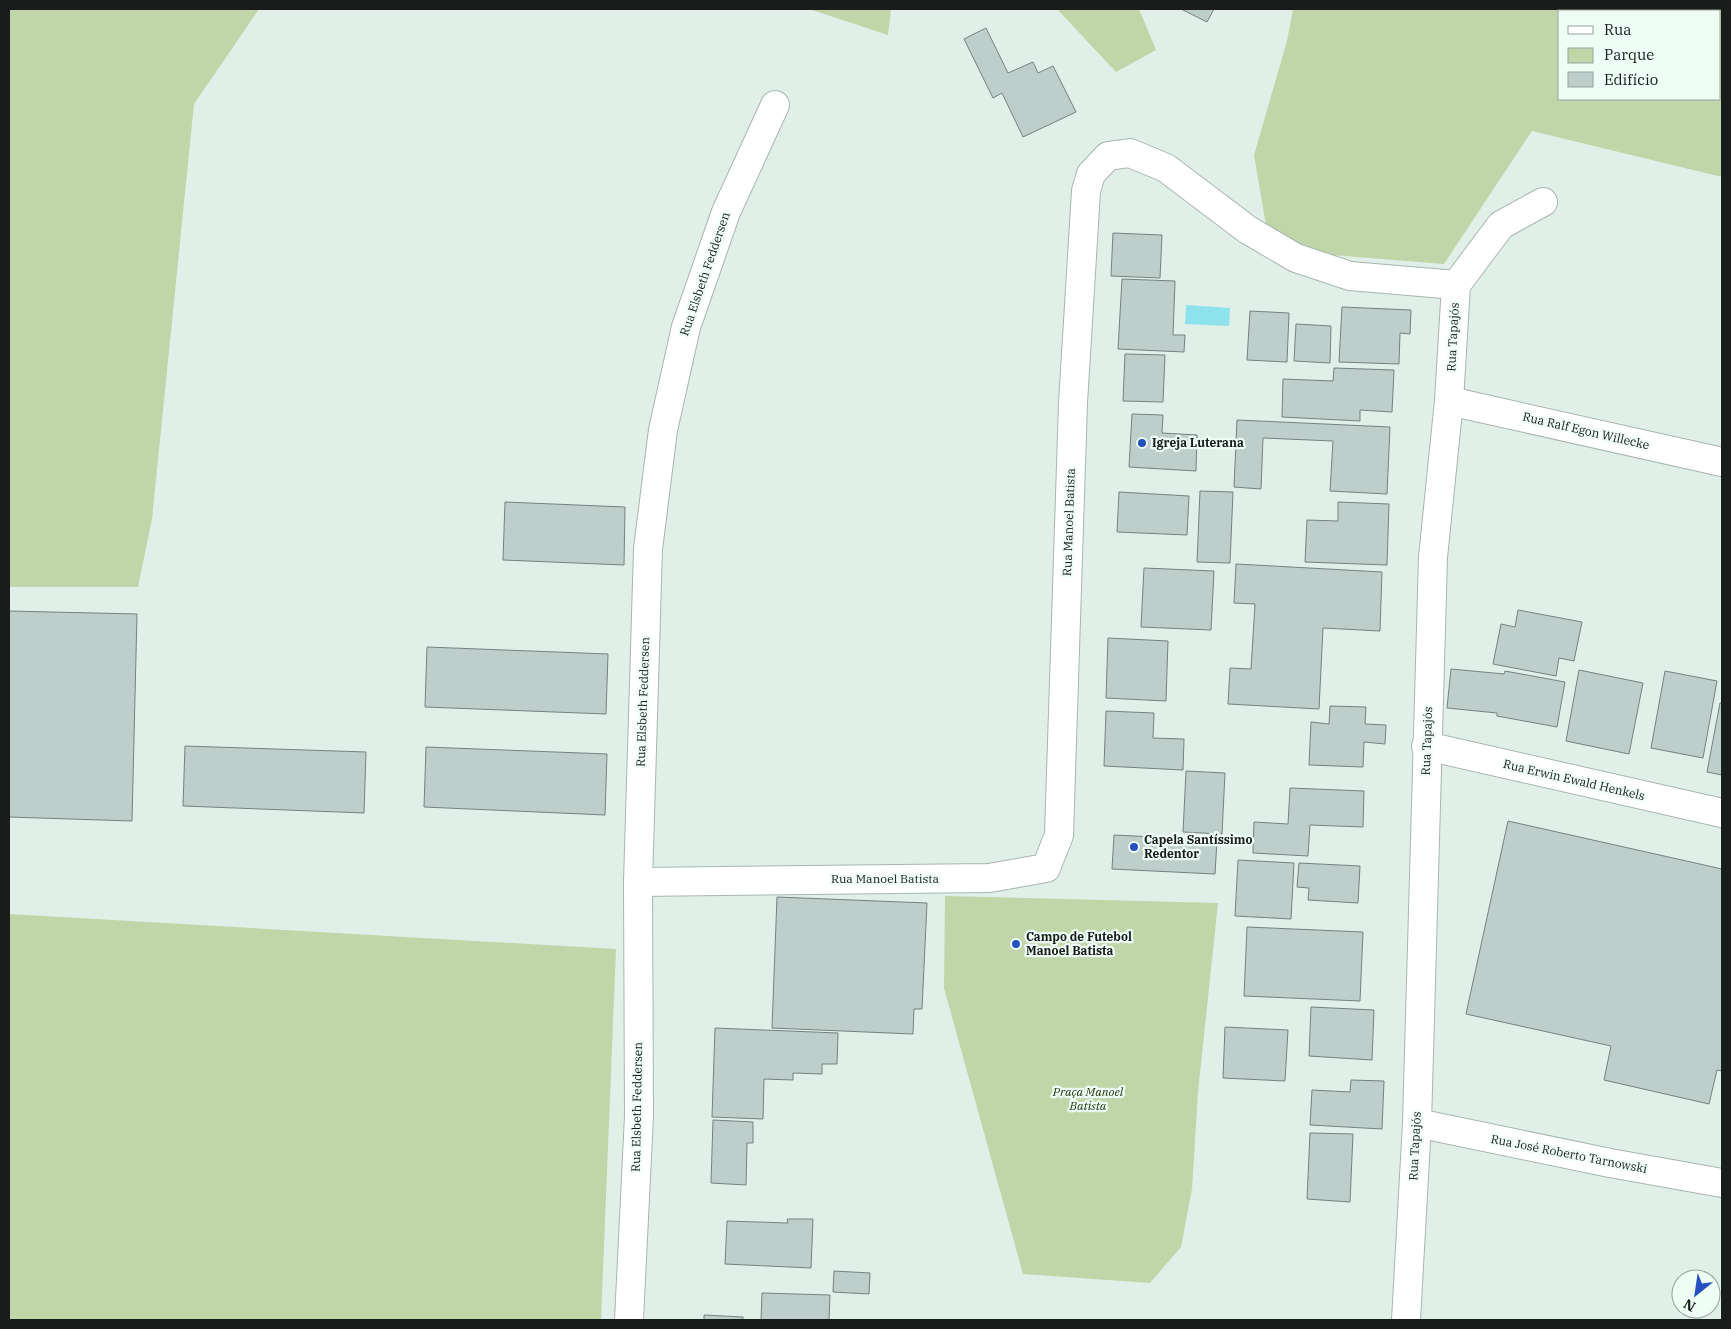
<svg xmlns="http://www.w3.org/2000/svg" width="1731" height="1329" font-family="'IBM Plex Serif',serif">
<style>
.green{fill:#c1d6a8;fill-rule:evenodd}
.water{fill:#8ee2ec}
.building{fill:#bececb;stroke:#748280}
.lines{fill:none;stroke-linecap:round;stroke-linejoin:round}
.minor-casing{stroke:#a8b6af;stroke-width:30}
.minor{stroke:#fff;stroke-width:28}
.poi-dot{fill:#2551bf;stroke:#eefdf6;stroke-width:2}
.labels{text-anchor:middle;stroke-width:4.5;stroke-linejoin:round;paint-order:stroke}
.street-label{font-size:12px;fill:#181d1b;stroke:#eefdf6}
.poi-label{font-size:12px;font-weight:bold;fill:#181d1b;stroke:#eefdf6;text-anchor:start}
.park-label{font-size:12px;font-style:italic;fill:#26350b;stroke:#eefdf6}
</style>
<rect width="100%" height="100%" fill="#e1efe9"/>
<!-- green -->
<g class="green">
<polygon points="9,9 259,9 194,104 152,519 138,587 9,587"/>
<polygon points="809,9 891,9 888,35"/>
<polygon points="1057,9 1139,9 1156,50 1116,72"/>
<path d="M1293,9H1722V177L1532,131L1444,264L1307,253L1266,225L1254,155L1287,41ZM1560,11H1720V99H1560Z"/>
<polygon points="945,896 1218,903 1198,1092 1192,1189 1181,1247 1150,1283 1023,1274 944,988"/>
<polygon points="9,914 616,949 601,1320 9,1320"/>
</g>
<!-- water -->
<polygon class="water" points="1186,305 1230,308 1229,326 1185,324"/>
<!-- building -->
<g class="building">
<polygon points="1181,9 1214,9 1207,22"/>
<polygon points="986,28 1008,73 1033,62 1038,73 1053,66 1076,112 1023,137 1002,93 993,98 964,39"/>
<polygon points="1113,233 1162,235 1160,278 1111,276"/>
<polygon points="1122,279 1175,281 1173,335 1185,335 1184,352 1118,349"/>
<polygon points="1342,307 1411,310 1410,334 1400,333 1399,364 1339,362"/>
<polygon points="1250,311 1289,313 1287,362 1247,360"/>
<polygon points="1296,324 1331,326 1330,363 1294,361"/>
<polygon points="1125,354 1165,355 1163,402 1123,401"/>
<polygon points="1334,368 1394,370 1392,412 1360,410 1360,421 1282,417 1283,379 1333,381"/>
<polygon points="1132,414 1163,415 1162,433 1197,435 1196,471 1129,467"/>
<polygon points="1237,420 1390,427 1387,494 1330,491 1333,441 1263,438 1261,489 1234,487"/>
<polygon points="1200,491 1233,492 1230,563 1197,562"/>
<polygon points="1119,492 1189,496 1187,535 1117,532"/>
<polygon points="505,502 625,507 624,565 503,560"/>
<polygon points="1338,502 1389,504 1387,565 1305,562 1307,520 1338,521"/>
<polygon points="1236,564 1382,572 1380,631 1323,628 1319,709 1228,704 1230,668 1251,669 1255,604 1234,603"/>
<polygon points="1144,568 1214,571 1211,630 1141,627"/>
<polygon points="1518,610 1582,622 1574,661 1559,658 1556,676 1493,664 1501,624 1515,627"/>
<polygon points="9,611 137,614 132,821 9,817"/>
<polygon points="1108,638 1168,641 1166,701 1106,698"/>
<polygon points="427,647 608,654 606,714 425,707"/>
<polygon points="1451,669 1504,674 1505,671 1565,682 1557,727 1497,716 1497,713 1447,708"/>
<polygon points="1579,670 1643,683 1629,754 1566,741"/>
<polygon points="1665,671 1717,681 1703,758 1651,748"/>
<polygon points="1720,703 1722,703 1722,775 1707,772"/>
<polygon points="1330,706 1366,707 1365,724 1386,725 1385,744 1364,742 1363,767 1309,765 1311,722 1329,724"/>
<polygon points="1106,711 1154,713 1153,738 1184,739 1183,770 1104,766"/>
<polygon points="185,746 366,752 364,813 183,806"/>
<polygon points="426,747 607,754 605,815 424,807"/>
<polygon points="1186,771 1225,773 1222,834 1183,832"/>
<polygon points="1290,788 1364,791 1363,827 1310,825 1308,856 1253,853 1254,822 1288,824"/>
<polygon points="1508,821 1722,869 1722,1071 1717,1070 1709,1104 1604,1080 1611,1046 1466,1014"/>
<polygon points="1114,835 1217,840 1215,874 1112,869"/>
<polygon points="1238,860 1294,863 1291,919 1235,916"/>
<polygon points="1299,863 1360,866 1358,903 1308,900 1309,888 1297,887"/>
<polygon points="777,897 927,903 922,1009 914,1009 913,1034 772,1028"/>
<polygon points="1247,927 1363,932 1360,1001 1244,996"/>
<polygon points="1311,1007 1374,1010 1372,1060 1309,1056"/>
<polygon points="1225,1027 1288,1030 1285,1081 1223,1078"/>
<polygon points="715,1028 838,1033 837,1064 822,1064 822,1074 793,1073 793,1080 764,1079 763,1119 712,1117"/>
<polygon points="1351,1080 1384,1081 1382,1129 1310,1125 1312,1090 1350,1092"/>
<polygon points="713,1120 753,1122 753,1143 747,1143 746,1185 711,1183"/>
<polygon points="1310,1133 1353,1134 1350,1202 1307,1199"/>
<polygon points="787,1219 813,1219 811,1268 725,1264 727,1221 788,1223"/>
<polygon points="834,1271 870,1273 869,1294 833,1292"/>
<polygon points="762,1293 830,1295 829,1320 761,1320"/>
<polygon points="704,1315 743,1317 743,1320 704,1320"/>
</g>
<g class="lines">
<!-- minor casing -->
<g class="minor-casing">
<g id="minor">
<polyline points="1449,401 1722,462"/>
<polyline points="1426,746 1722,813"/>
<polyline points="638,882 989,878 1046,868 1059,835 1073,403 1086,191 1091,174 1108,156 1130,153 1166,168 1248,230 1296,258 1350,276 1456,285"/>
<polyline points="1417,1123 1610,1163 1722,1183"/>
<polyline points="629,1320 639,1116 638,882 648,549 663,430 686,327 726,212 775,105"/>
<polyline points="1406,1320 1417,1123 1433,557 1449,401 1456,285 1501,225 1543,202"/>
</g>
</g>
<!-- minor -->
<use href="#minor" class="minor"/>
</g>
<!-- markers -->
<g class="poi-dot">
<circle cx="1142" cy="443" r="5"/>
<circle cx="1134" cy="847" r="5"/>
<circle cx="1016" cy="944" r="5"/>
</g>
<g class="labels">
<!-- street labels -->
<g class="street-label">
<text transform="translate(705 274) rotate(-71)" y="4">Rua Elsbeth Feddersen</text>
<text transform="translate(1453 337) rotate(-87)" y="4">Rua Tapajós</text>
<text transform="translate(1586 431) rotate(13)" y="4">Rua Ralf Egon Willecke</text>
<text transform="translate(1069 522) rotate(-88)" y="4">Rua Manoel Batista</text>
<text transform="translate(643 702) rotate(-88)" y="4">Rua Elsbeth Feddersen</text>
<text transform="translate(1427 741) rotate(-88)" y="4">Rua Tapajós</text>
<text transform="translate(1574 780) rotate(13)" y="4">Rua Erwin Ewald Henkels</text>
<text x="885" y="883">Rua Manoel Batista</text>
<text transform="translate(637 1107) rotate(-89)" y="4">Rua Elsbeth Feddersen</text>
<text transform="translate(1415 1146) rotate(-87)" y="4">Rua Tapajós</text>
<text transform="translate(1569 1154) rotate(11)" y="4">Rua José Roberto Tarnowski</text>
</g>
<!-- poi labels -->
<g class="poi-label">
<text x="1152" y="447">Igreja Luterana</text>
<text x="1144" y="844">Capela Santíssimo<tspan x="1144" dy="14">Redentor</tspan></text>
<text x="1026" y="941">Campo de Futebol<tspan x="1026" dy="14">Manoel Batista</tspan></text>
</g>
<!-- park labels -->
<g class="park-label">
<text x="1088" y="1096">Praça Manoel<tspan x="1088" dy="14">Batista</tspan></text>
</g>
</g>
<!-- border -->
<rect width="1731" height="1329" fill="none" stroke="#181d1b" stroke-width="20"/>
<!-- legend -->
<rect x="1558" y="10" width="162" height="90" fill="#eefdf6" stroke="#98a39e"/>
<rect x="1568" y="26" width="25" height="8" fill="#ffffff" stroke="#98a39e"/>
<text x="1604" y="35" font-size="15" fill="#181d1b">Rua</text>
<rect x="1568" y="48" width="25" height="15" fill="#c1d6a8" stroke="#98a39e"/>
<text x="1604" y="60" font-size="15" fill="#181d1b">Parque</text>
<rect x="1568" y="72" width="25" height="15" fill="#bececb" stroke="#98a39e"/>
<text x="1604" y="85" font-size="15" fill="#181d1b">Edifício</text>
<!-- north arrow -->
<g transform="translate(1696 1294) rotate(210)"><circle r="24" fill="#eefdf6" stroke="#98a39e"/>
<path d="M0-4L9 19L0 12L-9 19Z" fill="#2551bf"/>
<text y="-8" font-size="14" font-weight="bold" text-anchor="middle" fill="#181d1b">N</text>
</g>
</svg>
